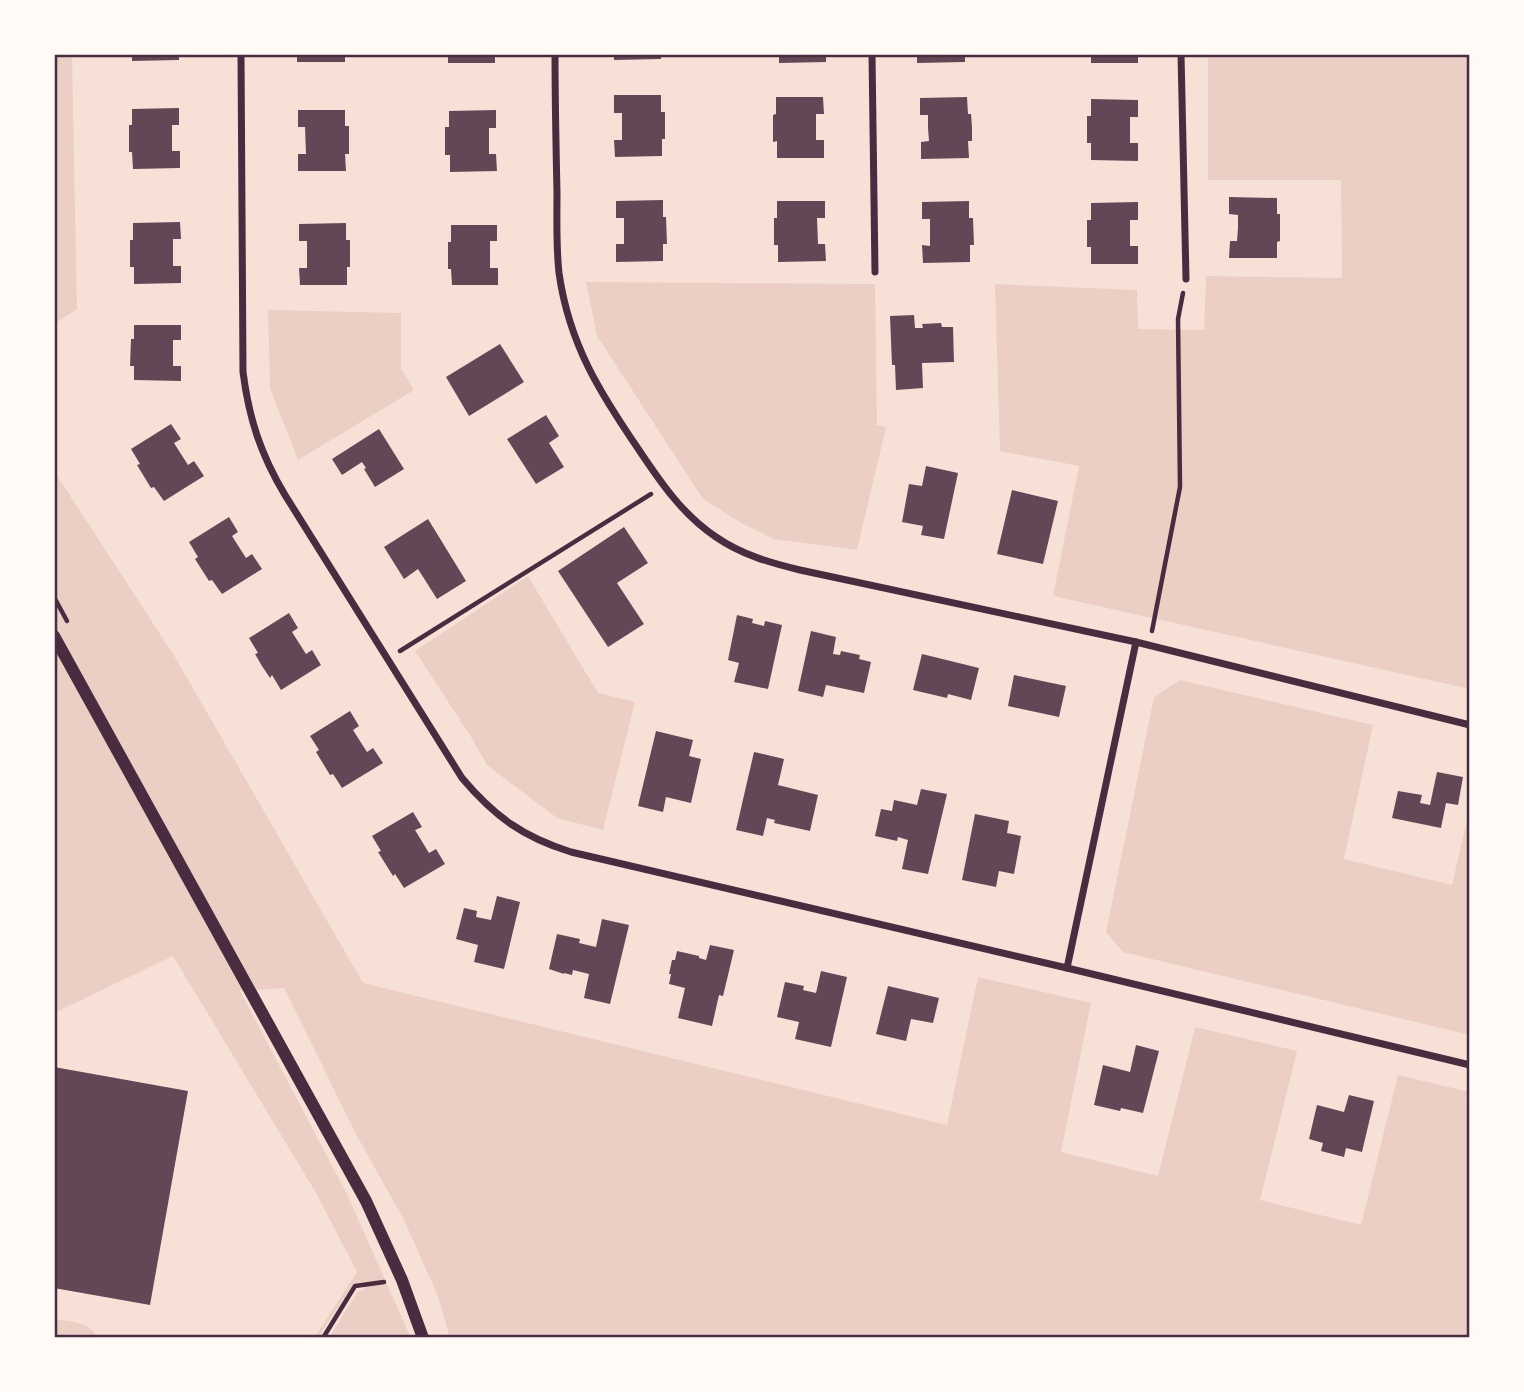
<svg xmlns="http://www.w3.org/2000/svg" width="1524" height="1392" font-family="'Open Sans',sans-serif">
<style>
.green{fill:#ebcfc5}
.building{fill:#644757}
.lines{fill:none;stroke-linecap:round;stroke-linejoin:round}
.path{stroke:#4a2c40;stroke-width:4.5}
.minor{stroke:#4a2c40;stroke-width:7}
.tertiary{stroke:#4a2c40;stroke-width:12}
.neatline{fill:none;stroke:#4a2c40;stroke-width:2.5}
</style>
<rect width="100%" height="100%" fill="#f7e1d7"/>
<!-- green -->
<g class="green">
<polygon points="54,54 72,54 77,309 54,324"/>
<polygon points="1208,54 1470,54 1470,689 1053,596 1079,466 1000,451 995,284 1137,290 1138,329 1204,330 1206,276 1342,278 1341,180 1208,180"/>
<polygon points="586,282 875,284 877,425 886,427 857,550 774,539 741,523 703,499 597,336"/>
<polygon points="268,310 401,313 401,368 414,390 298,460 270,388"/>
<polygon points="54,471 175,657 363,983 947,1125 978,977 1091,1003 1061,1152 1158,1176 1195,1027 1297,1051 1260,1200 1361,1225 1398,1075 1470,1092 1470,1338 450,1338 438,1296 403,1218 358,1138 284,988 240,991 346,1192 411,1338 329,1338 358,1291 365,1290 361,1282 353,1284 318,1338 314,1338 357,1272 316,1193 173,956 54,1013"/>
<polygon points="528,576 598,693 635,702 603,830 557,818 487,765 473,740 415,651"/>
<polygon points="1180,680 1373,725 1344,859 1452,885 1470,807 1470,1035 1123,952 1106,932 1154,697"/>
<path d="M54,1319C70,1322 91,1321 97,1338H54Z"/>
</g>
<!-- building -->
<g class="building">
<polygon points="132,54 179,54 179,60 132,61"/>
<rect x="297" y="54" width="48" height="8"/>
<rect x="448" y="54" width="47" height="9"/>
<polygon points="614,54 661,54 661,59 614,60"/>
<polygon points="779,54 826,54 826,62 779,63"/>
<polygon points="917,54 965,54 965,62 917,63"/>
<rect x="1091" y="54" width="47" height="9"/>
<polygon points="614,95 661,95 661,112 665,112 665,139 662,139 662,156 615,157 614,140 622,140 622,113 614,113"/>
<polygon points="776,97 823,97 824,114 816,114 816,140 824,140 824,158 777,158 777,141 773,142 773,115 776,114"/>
<polygon points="967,97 968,114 971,114 972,127 972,141 968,141 969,158 921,159 921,142 929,141 928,128 928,115 920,115 920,98"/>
<polygon points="1091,99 1138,100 1138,117 1130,117 1130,143 1138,143 1138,161 1091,160 1091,143 1087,143 1087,116 1091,116"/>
<polygon points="179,108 179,125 172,125 172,151 180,151 180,168 133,169 132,152 129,152 129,125 132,125 132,109"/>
<polygon points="298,110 345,110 345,126 349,126 349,154 345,154 346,171 298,171 298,154 306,154 305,127 298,127"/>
<polygon points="496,110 496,128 489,128 489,154 496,154 497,171 450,172 450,155 445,155 445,127 449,127 449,111"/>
<polygon points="1229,197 1277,198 1277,214 1280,214 1280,241 1277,242 1277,258 1229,258 1230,241 1237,241 1238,228 1238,215 1229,214"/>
<polygon points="663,200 663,217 666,217 667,244 663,244 663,261 616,262 616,244 624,244 624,218 616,218 616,201"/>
<polygon points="777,201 825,201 825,218 817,218 818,244 825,244 826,261 778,262 778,245 774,245 774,218 777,218"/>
<polygon points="969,201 969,218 973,218 974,245 970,245 970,262 923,263 922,245 930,246 930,219 922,219 922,202"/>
<polygon points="1138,202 1138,220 1130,220 1130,246 1138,246 1138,264 1091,264 1091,247 1087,247 1087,220 1091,220 1091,203"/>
<polygon points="180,222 181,239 173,239 173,266 181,266 181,283 134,284 134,267 130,267 130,240 133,240 133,223"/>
<polygon points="346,223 346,240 350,240 350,267 347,267 347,285 300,285 299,268 307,268 307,241 299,241 299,224"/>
<polygon points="451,225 497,225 497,241 490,241 490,268 498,268 498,285 452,285 451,269 448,269 448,242 451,242"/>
<polygon points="914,315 915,328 923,328 922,324 941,323 942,327 953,327 954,362 922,363 923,388 896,390 895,365 892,365 890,316"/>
<polygon points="134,325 181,325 181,340 173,340 173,366 181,366 181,381 134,380 134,366 130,366 131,339 134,339"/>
<polygon points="500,344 524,382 469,416 446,377"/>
<polygon points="546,415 559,436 549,443 564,467 536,484 507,439"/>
<polygon points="171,424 181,439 174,443 188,465 194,461 204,476 164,501 154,487 151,488 137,465 140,464 131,449"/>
<polygon points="379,429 404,469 375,487 364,469 366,468 362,462 342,475 332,459"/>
<polygon points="926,466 958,473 944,539 921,535 923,526 902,522 909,484 922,486"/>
<polygon points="1012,490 1058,501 1043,564 997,554"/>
<polygon points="229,517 238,532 232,536 246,558 252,554 262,569 222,594 212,580 209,581 195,559 198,557 189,542"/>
<polygon points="428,519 466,581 437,599 418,569 404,579 384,547"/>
<polygon points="624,527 648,563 617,583 644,624 608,647 558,571"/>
<polygon points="289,613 298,628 292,632 306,654 312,650 321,665 281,690 272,675 270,678 262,666 255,654 258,653 249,638"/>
<polygon points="737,615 753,619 752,623 764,626 765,621 782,625 768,689 734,682 739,663 728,660"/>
<polygon points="811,631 836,637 833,654 840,655 841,651 860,655 859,659 871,662 864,693 826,685 823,697 798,691"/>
<polygon points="922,654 979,668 971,700 948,694 947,698 913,690"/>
<polygon points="1014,675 1066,686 1059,717 1008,706"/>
<polygon points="350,711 359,726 353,730 367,752 373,748 383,763 342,788 333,774 330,775 316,752 319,750 310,736"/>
<polygon points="656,731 693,740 689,756 701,759 691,803 666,797 663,812 638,806"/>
<polygon points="754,752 784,759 778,785 818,795 810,831 774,823 775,820 767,818 763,836 736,830"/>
<polygon points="1437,772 1463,777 1458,805 1446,803 1441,828 1392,818 1398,791 1422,795 1420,803 1430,805"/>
<polygon points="921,789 947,794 928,874 902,869 908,840 898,837 897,841 875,836 881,809 892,811 894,800 917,805"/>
<polygon points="413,812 422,827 415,830 429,853 436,849 445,864 404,888 395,874 393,876 378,852 381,851 372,836"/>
<polygon points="975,814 1009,821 1007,833 1021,836 1014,874 999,871 996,887 962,880"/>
<polygon points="497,896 520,902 504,969 474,962 478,945 456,939 464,908 477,911 476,917 491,920"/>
<polygon points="602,919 629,925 610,1004 584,998 589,974 573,970 572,975 564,973 564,974 549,969 557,934 580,939 579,943 596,947"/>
<polygon points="710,945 734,950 723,996 719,995 712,1026 678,1018 685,988 669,984 671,974 669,974 672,960 675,960 677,951 699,956 699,958 706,960"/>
<polygon points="821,971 847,977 831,1047 795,1039 799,1022 777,1017 785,982 804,986 803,990 816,993"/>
<polygon points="888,986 939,998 933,1023 911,1019 906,1041 876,1034"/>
<polygon points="1136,1045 1159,1051 1143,1113 1121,1108 1120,1111 1094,1105 1103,1065 1130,1072"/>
<polygon points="54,1067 188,1091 150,1305 54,1288"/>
<polygon points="1349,1095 1374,1101 1362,1152 1346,1148 1344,1157 1321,1151 1323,1143 1309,1139 1317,1105 1344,1112"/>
</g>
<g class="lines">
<!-- path -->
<g class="path">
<polyline points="54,597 67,621"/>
<polyline points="1152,631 1180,487 1178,319 1183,293"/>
<polyline points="400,651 651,494"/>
<polyline points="323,1338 355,1286 384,1282"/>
</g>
<!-- minor -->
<g class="minor">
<path d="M241,54L243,372C249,419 261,455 285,495L462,778C495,817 523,837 571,852L1067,968L1470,1065"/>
<path d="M555,54C555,100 556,147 557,193C557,219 556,246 559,273C569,344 600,393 639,450C661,483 683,515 716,537C742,555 771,563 800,570L1136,642L1470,725"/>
<polyline points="872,54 875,272"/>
<polyline points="1181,54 1186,279"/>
<polyline points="1067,968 1136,642"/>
</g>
<!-- tertiary -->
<polyline class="tertiary" points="54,636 366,1201 402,1280 423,1338"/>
</g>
<!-- border -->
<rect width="1524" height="1392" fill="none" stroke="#fffaf5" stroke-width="112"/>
<rect x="56" y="56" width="1412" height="1280" class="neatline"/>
</svg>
